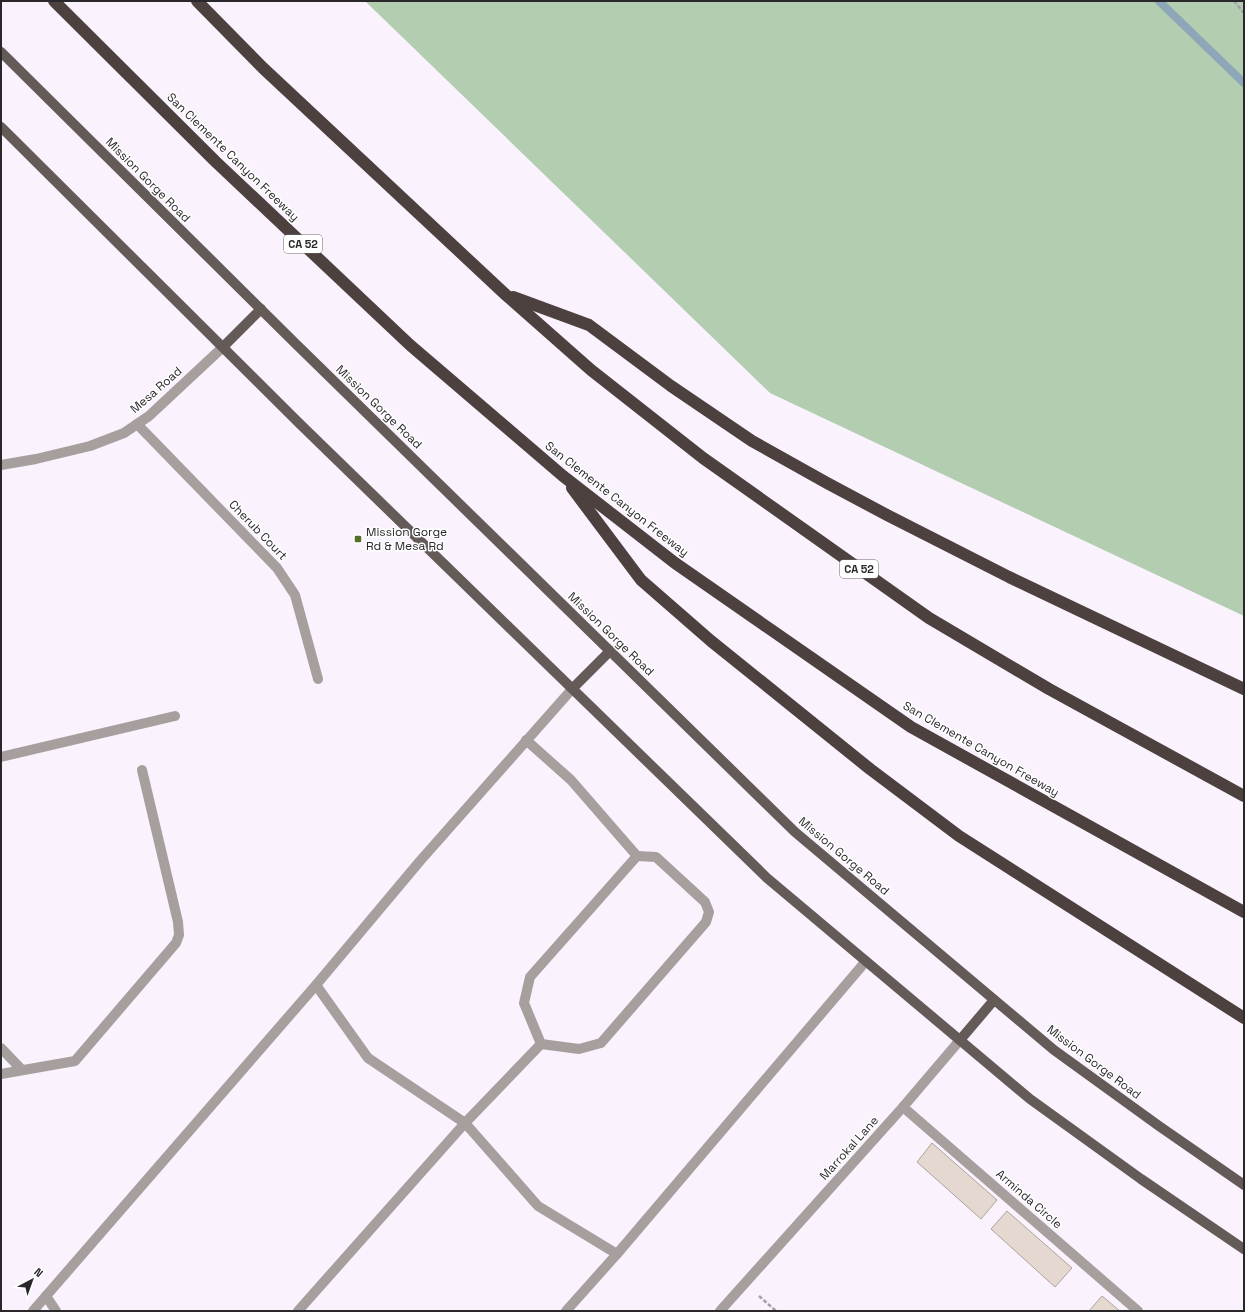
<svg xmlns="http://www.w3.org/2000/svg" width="1245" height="1312" font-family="'Space Grotesk',sans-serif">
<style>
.green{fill:#b2cdb0}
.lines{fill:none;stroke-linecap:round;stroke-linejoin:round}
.stream{stroke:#8da6b8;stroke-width:8}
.building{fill:#e4d8d1;stroke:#aea39c}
.path{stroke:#a59fa7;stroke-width:2.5;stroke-dasharray:4 2;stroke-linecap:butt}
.minor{stroke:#a69f9e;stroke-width:10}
.major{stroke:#645a57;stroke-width:10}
.highway{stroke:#4d413f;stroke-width:12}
.poi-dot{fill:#547227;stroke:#fff;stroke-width:1.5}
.labels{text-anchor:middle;stroke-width:3;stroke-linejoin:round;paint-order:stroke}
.shield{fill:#fff;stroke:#6a686b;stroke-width:1}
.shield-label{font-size:11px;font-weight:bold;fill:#2a272b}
.street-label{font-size:12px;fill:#2a272b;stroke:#fff}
.poi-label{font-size:12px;fill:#2a272b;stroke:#fff;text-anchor:start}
</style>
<rect width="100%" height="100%" fill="#faf2fd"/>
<!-- green -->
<polygon class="green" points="365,1 1244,1 1244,616 770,393"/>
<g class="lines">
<!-- stream -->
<polyline class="stream" points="1159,1 1244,83"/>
</g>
<!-- building -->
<g class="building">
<polygon points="932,1143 997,1200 981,1219 917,1162"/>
<polygon points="1007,1211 1072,1268 1055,1287 991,1229"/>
<polygon points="1102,1296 1120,1311 1089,1311"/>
</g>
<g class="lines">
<!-- path -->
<g class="path">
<polyline points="1234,1 1244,13"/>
<polyline points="759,1296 776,1311"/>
</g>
<!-- minor -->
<g class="minor">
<polyline points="137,424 277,568 295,595 318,679"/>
<polyline points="1,465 36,459 90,446 124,433 149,416 223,347"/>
<polyline points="1,757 175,716"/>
<polyline points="316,985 368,1058 465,1123 538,1206 617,1254"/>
<polyline points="541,1044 579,1049 601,1043 706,922 709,912 705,902 656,857 637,856"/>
<polyline points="1,1048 22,1070"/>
<polyline points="1,1074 75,1061 176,943 179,935 178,922 142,770"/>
<polyline points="903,1107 1138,1311"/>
<polyline points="46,1296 56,1311"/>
<polyline points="33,1311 316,985 420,861 573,688"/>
<polyline points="298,1311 465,1123 541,1044 524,1003 530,977 637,856 571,780 526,740"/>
<polyline points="566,1311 617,1254 866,961"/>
<polyline points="720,1311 903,1107 960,1040"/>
</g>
<!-- major -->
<g class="major">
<polyline points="1,52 298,346 795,832 1054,1050 1159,1126 1244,1185"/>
<polyline points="1,127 301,425 767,878 1030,1099 1141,1179 1244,1249"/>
<polyline points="223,347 261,309"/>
<polyline points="573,688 610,651"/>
<polyline points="960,1040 994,1000"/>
</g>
<!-- highway -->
<g class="highway">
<polyline points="54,1 216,162 410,345 563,476 675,563 911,727 1244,912"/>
<polyline points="197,1 263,68 506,295 591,370 703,458 929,618 1049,689 1244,796"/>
<polyline points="513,297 589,325 671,386 752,441 827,483 887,515 1009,577 1244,689"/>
<polyline points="572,488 641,580 711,641 870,769 959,836 1244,1018"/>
</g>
</g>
<!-- markers -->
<rect class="poi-dot" x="354" y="535" width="8" height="8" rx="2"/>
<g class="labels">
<!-- shield labels -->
<g class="shield">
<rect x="284" y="235" width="38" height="18" rx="3"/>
<rect x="840" y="560" width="38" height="18" rx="3"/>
</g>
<g class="shield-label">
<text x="303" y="248">CA 52</text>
<text x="859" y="573">CA 52</text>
</g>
<!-- street labels -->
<g class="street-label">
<text transform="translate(233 157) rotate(44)" y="4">San Clemente Canyon Freeway</text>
<text transform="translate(148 180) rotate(45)" y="4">Mission Gorge Road</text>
<text transform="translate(156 390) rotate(-41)" y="4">Mesa Road</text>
<text transform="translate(379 407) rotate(44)" y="4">Mission Gorge Road</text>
<text transform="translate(617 499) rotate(38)" y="4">San Clemente Canyon Freeway</text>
<text transform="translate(258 530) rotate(46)" y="4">Cherub Court</text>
<text transform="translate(611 634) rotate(44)" y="4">Mission Gorge Road</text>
<text transform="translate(981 749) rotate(30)" y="4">San Clemente Canyon Freeway</text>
<text transform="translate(844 856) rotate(40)" y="4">Mission Gorge Road</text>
<text transform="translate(1094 1062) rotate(37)" y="4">Mission Gorge Road</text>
<text transform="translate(849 1148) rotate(-48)" y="4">Marrokal Lane</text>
<text transform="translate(1029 1199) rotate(41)" y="4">Arminda Circle</text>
</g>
<!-- poi labels -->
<g class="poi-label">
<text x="366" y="536">Mission Gorge<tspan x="366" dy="14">Rd &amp; Mesa Rd</tspan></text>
</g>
</g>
<!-- border -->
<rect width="1245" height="1312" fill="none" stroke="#2a272b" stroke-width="4"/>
<!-- north arrow -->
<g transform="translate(32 1280) rotate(41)" stroke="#ffffff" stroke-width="3" paint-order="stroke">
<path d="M0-3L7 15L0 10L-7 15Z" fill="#2a272b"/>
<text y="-6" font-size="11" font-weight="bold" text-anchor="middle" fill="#2a272b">N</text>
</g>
</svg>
